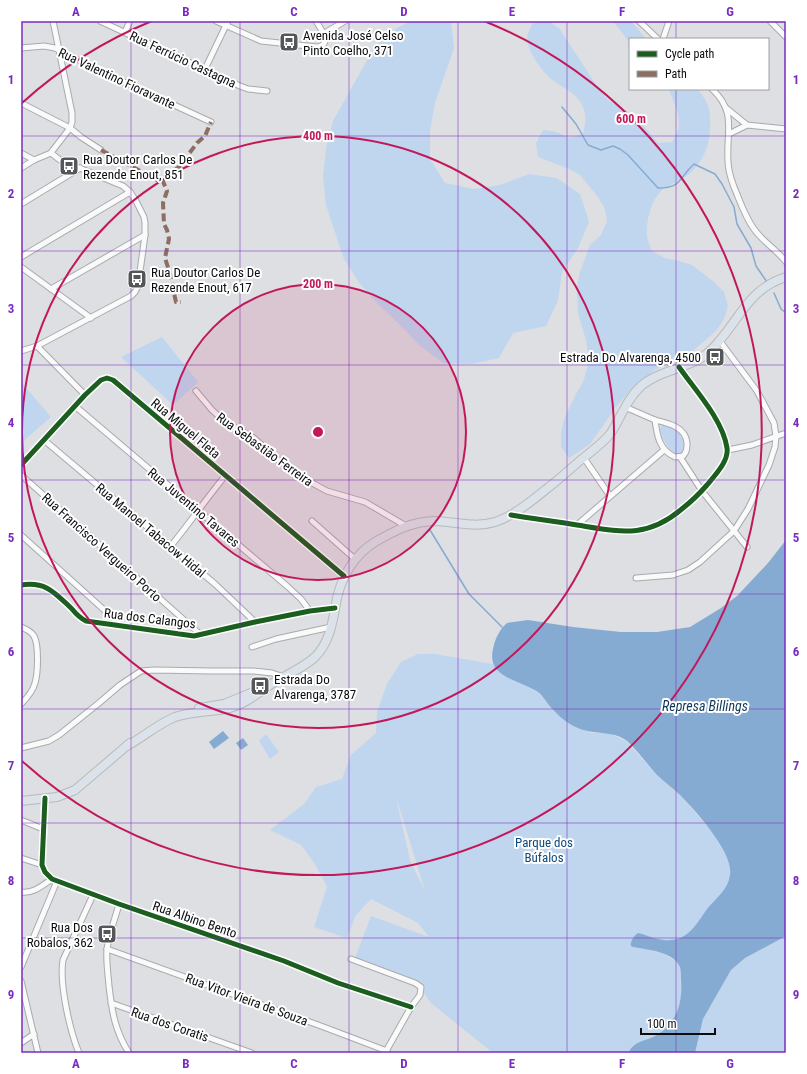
<svg xmlns="http://www.w3.org/2000/svg" width="807" height="1074" font-family="'Roboto Condensed',sans-serif">
<style>
.green{fill:#c0d6ef;fill-rule:evenodd}
.water{fill:#86abd2}
.lines{fill:none;stroke-linecap:round;stroke-linejoin:round}
.stream{stroke:#86abd2;stroke-width:1.5}
.minor-casing{stroke:#a8aaac;stroke-width:7}
.primary-casing{stroke:#b9babb;stroke-width:10}
.minor{stroke:#fafafb;stroke-width:5}
.primary{stroke:#dbe2e9;stroke-width:8}
.quiet{stroke:#8d6e63;stroke-width:4;stroke-dasharray:8 4;stroke-linecap:butt}
.cycleway-casing{stroke:#fff;stroke-width:8}
.cycleway{stroke:#1b5e20;stroke-width:5}
.grid{fill:none;stroke:#7b2cbf;stroke-width:1;stroke-opacity:0.55}
.ring{fill:none;stroke:#c2185b;stroke-width:2}
.labels{text-anchor:middle;stroke-width:4;stroke-linejoin:round;paint-order:stroke}
.poi-label{font-size:13px;fill:#0b0c0e;stroke:#fff;text-anchor:start}
.street-label{font-size:13px;fill:#0b0c0e;stroke:#fff}
.park-label{font-size:13px;fill:#0d497c;stroke:#fff}
.water-label{font-size:14px;font-style:italic;fill:#0f365a;stroke:#fff}
.centre{fill:#c2185b;stroke:#fff;stroke-width:2}
.ring-label{font-size:12px;text-anchor:middle;font-weight:bold;fill:#c2185b;stroke:#fff;stroke-width:4;stroke-linejoin:round;paint-order:stroke}
.neatline{fill:none;stroke:#7b2cbf;stroke-width:1.5}
.grid-label{font-size:13px;text-anchor:middle;font-weight:bold;fill:#7b2cbf}
</style>
<rect width="100%" height="100%" fill="#dddfe2"/>
<!-- green -->
<g class="green">
<polygon points="411,21 451,21 454,48 435,103 430,131 430,159 445,183 474,189 500,185 529,174 557,178 580,194 589,222 578,248 562,272 558,301 546,326 513,333 499,358 471,364 443,363 420,346 400,325 379,305 360,284 344,259 326,205 323,177 326,149 333,121 375,46 397,28"/>
<path d="M541,21H548L559,28L600,91L609,101L634,115L658,143L672,142C674,138 677,134 678,130C682,117 673,100 668,89H697C709,102 711,111 710,128C710,148 700,168 682,179C676,183 666,186 661,191C650,202 646,222 647,237C648,241 650,247 652,251L665,258L679,261L692,265L714,282L724,292L728,306L724,319L716,331L694,350L655,370L633,387L615,408L607,420L590,444L569,458L561,447V433L564,419L576,394L583,382L587,369L588,354L586,340L578,313L577,286L580,272L590,245L601,235L607,222L605,209L598,197L580,175L567,168L538,157L536,143L543,130L557,132L569,138L583,134C585,125 587,116 583,107C578,94 562,87 551,79C542,72 527,50 527,38C527,33 531,28 532,24Z"/>
<polygon points="613,21 631,21 646,39 630,39 630,43"/>
<polygon points="162,337 198,382 173,405 121,357"/>
<polygon points="21,382 51,417 21,443"/>
<path d="M662,424C677,430 690,437 681,455L673,454L663,439L660,430Z"/>
<path d="M418,654H435L493,664L505,676L527,686L539,693L549,705L591,733H609L626,741L658,776L680,795L714,834L727,858L731,873L728,883L723,893L716,899L693,931L682,938L672,940H659L643,934L652,951L663,953L677,962L681,969V997L676,1016L665,1029L655,1036L633,1045L629,1053H493L431,1003L414,979L355,958L371,916L429,937L418,923L371,899L356,915L347,938L314,927L327,887L315,864L301,845L270,830L304,804L316,787L342,779L351,755L376,733L377,712L387,684L401,662ZM397,802L398,803L425,891L410,860Z"/>
<polygon points="266,734 279,752 270,759 259,741"/>
<polygon points="786,936 786,1053 695,1053 703,1019 731,970 745,958"/>
</g>
<!-- water -->
<g class="water">
<path d="M786,540V936L745,958L731,970L703,1019L695,1053H629C632,1042 644,1041 653,1037C676,1026 683,1003 681,979C681,975 681,971 680,967C673,951 648,950 633,947L631,946C630,941 634,936 638,933C645,934 651,938 658,939C685,945 694,928 707,909C716,898 728,890 730,875C734,853 695,810 680,795C673,788 664,782 657,775C647,764 638,751 627,741C613,730 593,735 578,728C565,723 557,714 548,704C545,700 542,695 538,692C521,680 486,678 493,649C495,639 499,630 507,623L528,620L573,627L621,632H657L690,627L721,608L737,596L768,563Z"/>
<polygon points="223,731 229,738 214,749 209,742"/>
<polygon points="243,738 248,745 241,750 236,743"/>
</g>
<g class="lines">
<!-- stream -->
<g class="stream">
<path d="M562,107L576,124L588,145L601,150L613,146L620,149L628,155L658,188C683,188 679,177 694,164L715,174L722,184L734,207L737,224L751,248L756,266L767,282"/>
<polyline points="774,293 781,309 786,313"/>
<polyline points="430,530 469,594 502,627"/>
</g>
<!-- minor casing -->
<g class="minor-casing">
<g id="minor">
<polyline points="100,21 240,86 248,89 267,91"/>
<path d="M216,21L261,41L317,47C333,45 321,29 316,21"/>
<polyline points="639,21 658,39"/>
<polyline points="770,21 786,37"/>
<polyline points="125,32 130,21"/>
<polyline points="323,34 345,21"/>
<polyline points="663,39 669,21"/>
<polyline points="21,48 44,46 55,48 100,71 211,122"/>
<polyline points="205,69 228,21"/>
<path d="M712,89C737,112 726,132 728,161C728,170 731,179 734,187C740,201 745,217 754,229C763,242 777,250 786,262"/>
<polyline points="21,103 70,128 81,137 101,150"/>
<polyline points="726,108 747,125 786,129"/>
<polyline points="729,134 747,125"/>
<polyline points="21,153 34,160 51,153 53,150 70,128 72,122 72,113 53,21"/>
<polyline points="21,168 34,160"/>
<polyline points="21,204 80,168"/>
<polyline points="21,257 130,192"/>
<polyline points="21,267 91,318"/>
<polyline points="51,289 145,235"/>
<polyline points="37,346 85,395"/>
<polyline points="21,351 37,346 131,296 135,292 138,286 145,235 145,223 144,217 136,201 130,192 123,186 60,160 51,153"/>
<polyline points="196,391 212,410 225,422 254,438 292,472 303,478 327,491 365,502 406,526"/>
<polyline points="75,406 287,586 301,599 310,611"/>
<polyline points="625,407 655,420"/>
<path d="M655,420C668,423 686,427 687,443C687,448 687,452 683,456L675,457C659,450 657,435 655,420Z"/>
<polyline points="44,440 215,584 255,622"/>
<polyline points="728,450 752,445 786,433"/>
<polyline points="680,457 702,491 747,547"/>
<polyline points="584,458 610,496"/>
<polyline points="21,465 85,395 101,380 107,378 113,380 344,576"/>
<polyline points="21,475 201,635"/>
<path d="M511,515C533,519 555,521 577,525C621,532 647,539 683,508C692,501 700,493 707,485C715,475 729,461 727,448C723,420 695,390 679,367"/>
<polyline points="312,521 356,560"/>
<polyline points="577,525 664,450"/>
<polyline points="21,535 122,626"/>
<path d="M170,547C189,524 206,499 225,476"/>
<polyline points="636,578 673,575 688,570 700,562 734,531 748,509 769,465 775,447 776,436 774,423 757,391 719,340"/>
<path d="M21,585C46,581 55,593 72,609C76,614 80,618 86,621L194,636L255,622L310,611L335,608"/>
<path d="M21,627C26,629 31,631 34,636C39,645 38,673 35,683C33,691 27,698 21,704"/>
<polyline points="252,647 276,639 331,627"/>
<polyline points="21,748 49,741 59,735 99,703 120,685 141,671 154,670 211,671 253,671 272,673 284,677"/>
<polyline points="45,798 42,865 45,872 52,879 119,904 284,961 338,983 411,1007"/>
<polyline points="21,820 43,829"/>
<polyline points="21,858 42,865"/>
<path d="M21,892C33,894 43,885 52,879"/>
<path d="M119,904C115,919 109,934 107,949C106,961 108,974 109,986C112,1012 115,1031 129,1053"/>
<polyline points="107,949 321,1026 387,1051"/>
<polyline points="351,959 415,983 421,987 420,995 411,1007 385,1053"/>
<polyline points="21,967 57,881"/>
<polyline points="21,981 38,1053"/>
<polyline points="111,1003 252,1053"/>
<polyline points="21,1043 34,1034"/>
<path d="M79,1053C70,1031 59,984 63,960L93,895"/>
</g>
</g>
<!-- primary casing -->
<g class="primary-casing">
<g id="primary">
<polyline points="199,708 224,704 258,690"/>
<path d="M127,746C143,737 158,724 175,717C192,711 212,712 230,708C245,704 255,695 267,687C282,676 301,670 315,657C331,641 333,619 337,598C342,576 355,554 375,542C394,531 413,521 435,521C456,522 475,528 495,522C514,516 534,499 549,487C561,478 571,468 582,459C592,451 603,443 611,433C621,417 627,399 641,386C661,369 691,369 710,351C738,325 745,290 786,277"/>
<polyline points="21,801 57,797 75,790 130,743"/>
</g>
</g>
<!-- minor -->
<use href="#minor" class="minor"/>
<!-- primary -->
<use href="#primary" class="primary"/>
<!-- quiet -->
<g class="quiet">
<polyline points="101,150 159,181 179,167 197,143 205,136 211,122"/>
<polyline points="162,179 167,191 163,203 164,224 167,230 169,239 165,258 172,280 173,289 176,302 181,302"/>
</g>
<!-- cycleway casing -->
<g class="cycleway-casing">
<g id="cycleway">
<polyline points="21,465 85,395 101,380 107,378 113,380 344,576"/>
<path d="M511,515C533,519 555,521 577,525C621,532 647,539 683,508C692,501 700,493 707,485C715,475 729,461 727,448C723,420 695,390 679,367"/>
<path d="M21,585C46,581 55,593 72,609C76,614 80,618 86,621L194,636L255,622L310,611L335,608"/>
<polyline points="45,798 42,865 45,872 52,879 119,904 284,961 338,983 411,1007"/>
</g>
</g>
<!-- cycleway -->
<use href="#cycleway" class="cycleway"/>
</g>
<!-- grid -->
<path class="grid" d="M131,21V1053M240,21V1053M349,21V1053M458,21V1053M567,21V1053M676,21V39M676,89V1053M21,136H786M21,251H786M21,365H786M21,480H786M21,594H786M21,709H786M21,823H786M21,938H786"/>
<!-- distance rings -->
<circle cx="318" cy="432" r="148" fill="#c2185b" fill-opacity=".12"/>
<g class="ring">
<circle cx="318" cy="432" r="148"/>
<circle cx="318" cy="432" r="296"/>
<path d="M22 103A443 443 0 0 1 152 21M484 21A443 443 0 1 1 22 761"/>
</g>
<!-- icons -->
<defs>
<g id="bus-square" transform="scale(1)"><rect x="-9" y="-9" width="18" height="18" rx="4" fill="#545658" stroke="#fff"/><path d="M-5-6H5V4H4V6H2V4H-2V6H-4V4H-5ZM-3.5-4V0h7V-4ZM-3.5 1.2v1.5H-2V1.2ZM2 1.2v1.5H3.5V1.2Z" fill="#fff"/></g>
</defs>
<g fill-rule="evenodd">
<use href="#bus-square" x="289" y="42"/>
<use href="#bus-square" x="69" y="166"/>
<use href="#bus-square" x="137" y="279"/>
<use href="#bus-square" x="715" y="357"/>
<use href="#bus-square" x="260" y="686"/>
<use href="#bus-square" x="107" y="934"/>
</g>
<g class="labels">
<!-- poi labels -->
<g class="poi-label">
<text x="303" y="40">Avenida José Celso<tspan x="303" dy="15">Pinto Coelho, 371</tspan></text>
<text x="83" y="164">Rua Doutor Carlos De<tspan x="83" dy="15">Rezende Enout, 851</tspan></text>
<text x="151" y="277">Rua Doutor Carlos De<tspan x="151" dy="15">Rezende Enout, 617</tspan></text>
<text x="701" y="362" text-anchor="end">Estrada Do Alvarenga, 4500</text>
<text x="274" y="684">Estrada Do<tspan x="274" dy="15">Alvarenga, 3787</tspan></text>
<text x="93" y="932" text-anchor="end">Rua Dos<tspan x="93" dy="15">Robalos, 362</tspan></text>
</g>
<!-- street labels -->
<g class="street-label">
<text transform="translate(183 59) rotate(25)" y="5">Rua Ferrúcio Castagna</text>
<text transform="translate(117 78) rotate(25)" y="5">Rua Valentino Fioravante</text>
<text transform="translate(186 428) rotate(40)" y="5">Rua Miguel Fleta</text>
<text transform="translate(265 449) rotate(36)" y="5">Rua Sebastião Ferreira</text>
<text transform="translate(194 507) rotate(40)" y="5">Rua Juventino Tavares</text>
<text transform="translate(151 530) rotate(40)" y="5">Rua Manoel Tabacow Hidal</text>
<text transform="translate(102 547) rotate(42)" y="5">Rua Francisco Vergueiro Porto</text>
<text transform="translate(150 618) rotate(7)" y="5">Rua dos Calangos</text>
<text transform="translate(195 919) rotate(19)" y="5">Rua Albino Bento</text>
<text transform="translate(247 999) rotate(20)" y="5">Rua Vitor Vieira de Souza</text>
<text transform="translate(170 1024) rotate(19)" y="5">Rua dos Coratis</text>
</g>
<!-- park labels -->
<g class="park-label">
<text x="544" y="847">Parque dos<tspan x="544" dy="15">Búfalos</tspan></text>
</g>
<!-- water labels -->
<g class="water-label">
<text x="705" y="711">Represa Billings</text>
</g>
</g>
<circle cx="318" cy="432" r="6" class="centre"/>
<g class="ring-label">
<text x="631" y="123">600 m</text>
<text x="318" y="140">400 m</text>
<text x="318" y="288">200 m</text>
</g>
<!-- border -->
<rect width="807" height="1074" fill="none" stroke="#ffffff" stroke-width="44"/>
<!-- legend -->
<rect x="629" y="38" width="140" height="52" fill="#ffffff" stroke="#9d9e9f"/>
<rect x="637" y="51" width="20" height="6" fill="#1b5e20" stroke="#9d9e9f"/>
<text x="665" y="58" font-size="12" fill="#0b0c0e">Cycle path</text>
<rect x="637" y="71" width="20" height="6" fill="#8d6e63" stroke="#9d9e9f"/>
<text x="665" y="78" font-size="12" fill="#0b0c0e">Path</text>
<!-- scale -->
<path d="M641 1028v6h74v-6" fill="none" stroke="#0b0c0e" stroke-width="2"/>
<text x="647" y="1028" font-size="12" fill="#0b0c0e" stroke="#ffffff" stroke-width="3" paint-order="stroke">100 m</text>
<rect x="22" y="22" width="763" height="1030" class="neatline"/>
<g class="grid-label">
<text x="76" y="16">A</text>
<text x="186" y="16">B</text>
<text x="294" y="16">C</text>
<text x="404" y="16">D</text>
<text x="512" y="16">E</text>
<text x="622" y="16">F</text>
<text x="730" y="16">G</text>
<text x="11" y="84">1</text>
<text x="796" y="84">1</text>
<text x="11" y="198">2</text>
<text x="796" y="198">2</text>
<text x="11" y="313">3</text>
<text x="796" y="313">3</text>
<text x="11" y="427">4</text>
<text x="796" y="427">4</text>
<text x="11" y="542">5</text>
<text x="796" y="542">5</text>
<text x="11" y="656">6</text>
<text x="796" y="656">6</text>
<text x="11" y="770">7</text>
<text x="796" y="770">7</text>
<text x="11" y="885">8</text>
<text x="796" y="885">8</text>
<text x="11" y="999">9</text>
<text x="796" y="999">9</text>
<text x="76" y="1068">A</text>
<text x="186" y="1068">B</text>
<text x="294" y="1068">C</text>
<text x="404" y="1068">D</text>
<text x="512" y="1068">E</text>
<text x="622" y="1068">F</text>
<text x="730" y="1068">G</text>
</g>
</svg>
